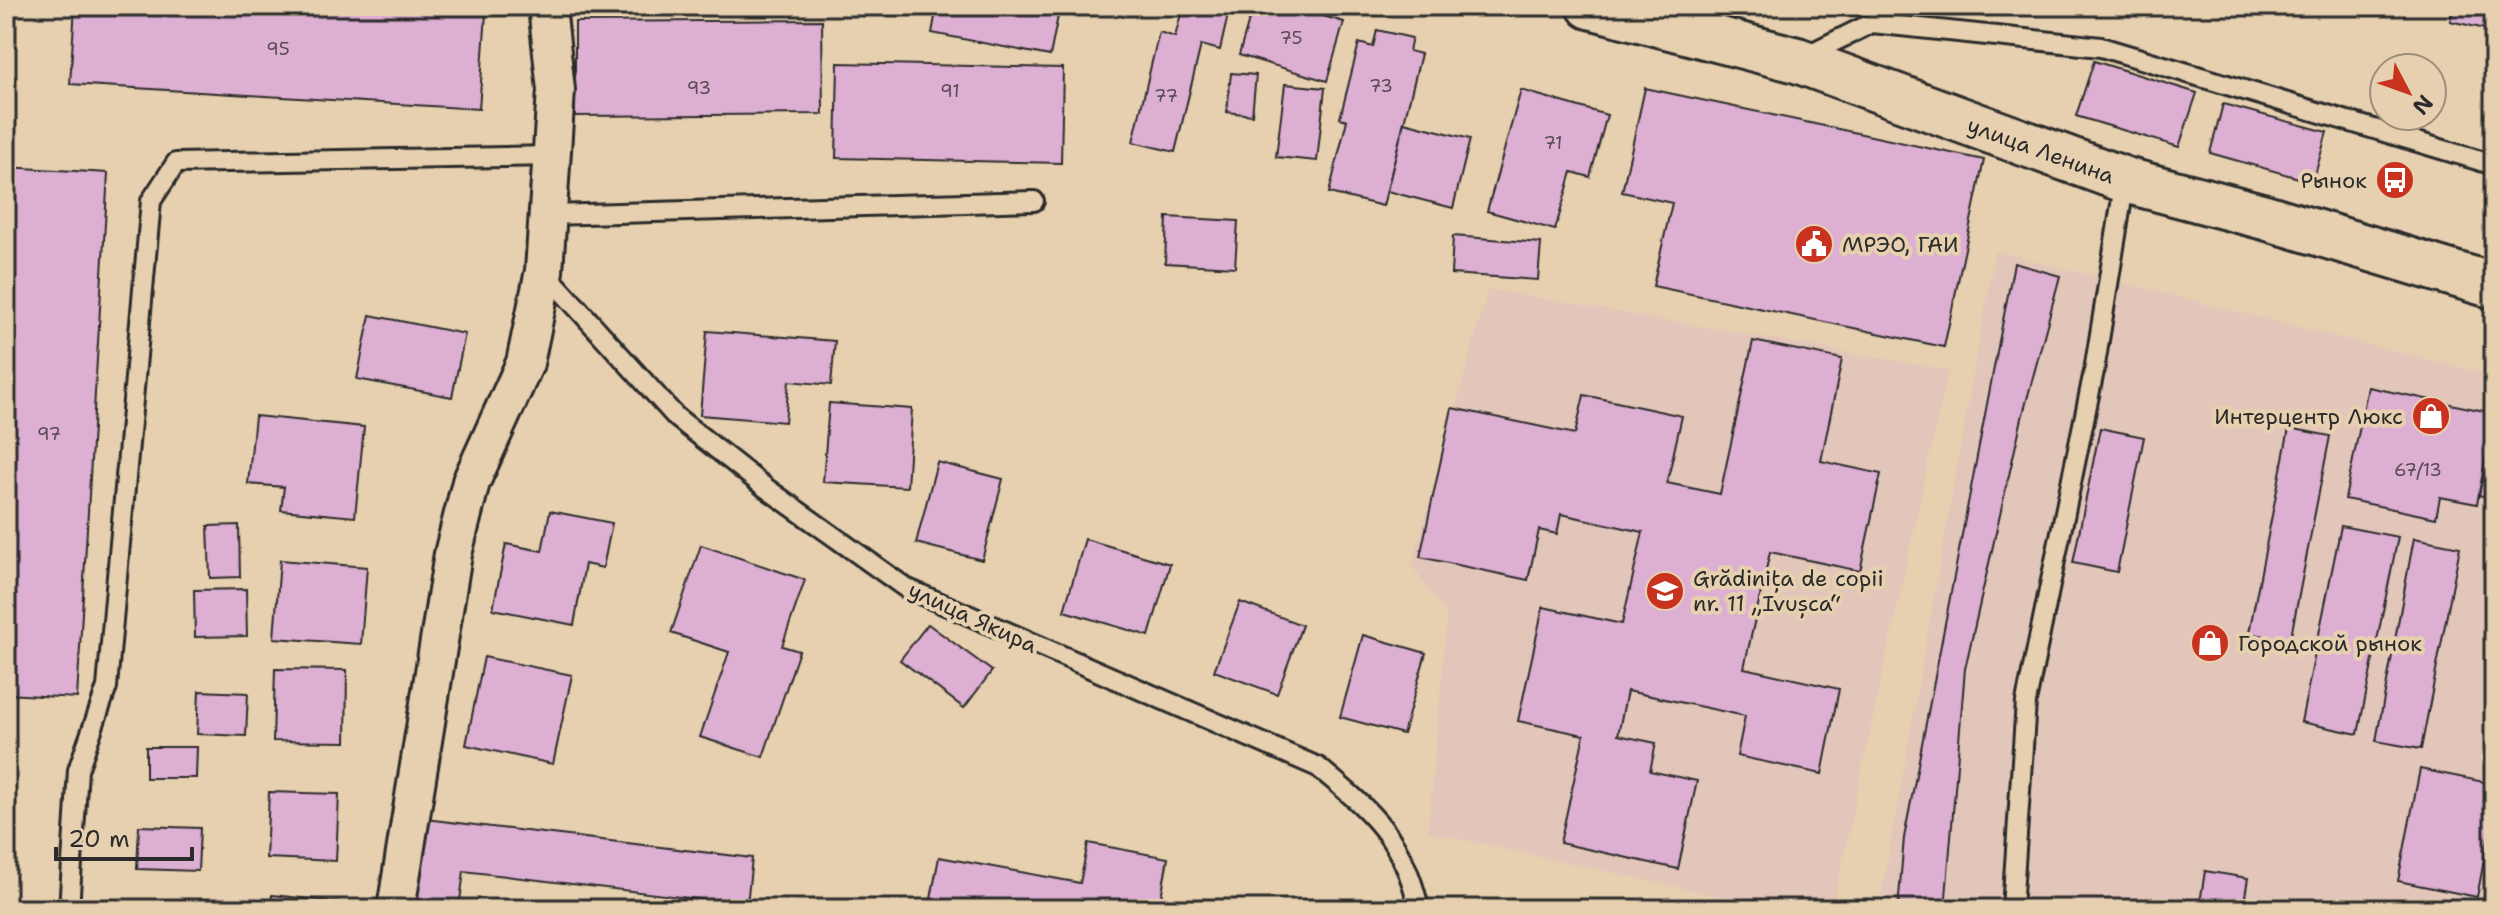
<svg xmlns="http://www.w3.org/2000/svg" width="2500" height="915" font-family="'Shantell Sans',sans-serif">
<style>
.built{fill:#e3c6ba}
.building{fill:#ddafd3;stroke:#2b2b2b;stroke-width:2}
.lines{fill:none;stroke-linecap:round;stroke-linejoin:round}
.lane-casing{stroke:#2b2b2b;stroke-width:24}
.street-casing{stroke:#2b2b2b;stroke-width:42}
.secondary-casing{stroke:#2b2b2b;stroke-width:50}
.lane{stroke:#e6d0af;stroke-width:18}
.street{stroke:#e6d0af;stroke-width:36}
.secondary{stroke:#e6d0af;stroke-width:44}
.labels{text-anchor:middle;stroke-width:8;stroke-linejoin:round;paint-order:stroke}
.number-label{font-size:18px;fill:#584c55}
.street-label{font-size:22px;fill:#2b2b2b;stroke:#e6d0af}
.poi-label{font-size:22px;fill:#2b2b2b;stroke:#e6d0af;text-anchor:start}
</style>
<rect width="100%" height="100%" fill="#e6d0af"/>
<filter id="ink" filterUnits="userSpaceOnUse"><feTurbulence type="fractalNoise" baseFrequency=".0125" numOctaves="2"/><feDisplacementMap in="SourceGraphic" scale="16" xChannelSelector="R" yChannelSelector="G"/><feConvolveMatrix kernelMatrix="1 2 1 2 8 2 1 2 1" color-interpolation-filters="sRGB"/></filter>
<g filter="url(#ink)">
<!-- built -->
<g class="built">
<polygon points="1995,251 2494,376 2494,909 1879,909"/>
<polygon points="1488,289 1948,370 1832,909 1776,909 1428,832 1447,615 1412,566"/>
</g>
<!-- building -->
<g class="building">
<polygon points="75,6 361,6 486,14 479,109 70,84"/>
<polygon points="937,6 1060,6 1050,56 932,33"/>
<polygon points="1183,6 1230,6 1220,50 1201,45 1175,152 1133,142 1159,32 1175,37"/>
<polygon points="1253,6 1289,6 1344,22 1327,81 1239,55"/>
<polygon points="2454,6 2494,6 2494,31 2450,21"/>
<polygon points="822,20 823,114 575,116 575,22"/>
<polygon points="1377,30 1412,38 1409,51 1421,54 1383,206 1329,193 1347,120 1340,118 1359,43 1373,47"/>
<polygon points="2094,61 2197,93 2179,147 2076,116"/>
<polygon points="838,63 1063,68 1061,163 836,158"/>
<polygon points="1231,73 1256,75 1252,115 1227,112"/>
<polygon points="1285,84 1325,88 1317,161 1276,157"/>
<polygon points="1645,88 1984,160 1944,347 1653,286 1672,203 1622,192"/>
<polygon points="1521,90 1607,115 1590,177 1572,172 1555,230 1487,211"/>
<polygon points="2223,104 2327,132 2313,182 2210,153"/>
<polygon points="1404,122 1470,139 1453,208 1387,191"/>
<polygon points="6,167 108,173 77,698 6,694"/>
<polygon points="1167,217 1238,221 1235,267 1165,263"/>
<polygon points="1453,236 1541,243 1538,280 1451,274"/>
<polygon points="2014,263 2060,276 2022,418 1965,669 1945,909 1898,909 1904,838"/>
<polygon points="370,315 465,334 452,397 357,379"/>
<polygon points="707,331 835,341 831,385 789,381 785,422 700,415"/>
<polygon points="1753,341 1842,359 1821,461 1881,474 1860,571 1770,552 1744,668 1839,689 1822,774 1737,756 1745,716 1627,691 1618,735 1656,743 1650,771 1697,781 1678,869 1560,843 1584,735 1518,721 1543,607 1622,624 1643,532 1561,514 1557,534 1539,530 1528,580 1420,557 1452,408 1575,434 1584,395 1682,416 1667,483 1720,494"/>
<polygon points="2368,387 2494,413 2477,504 2440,497 2436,518 2345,499"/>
<polygon points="829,403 912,409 907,487 823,482"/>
<polygon points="255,416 364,427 355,517 281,510 284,487 248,484"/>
<polygon points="2100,428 2144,437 2117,572 2073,563"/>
<polygon points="2289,428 2330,436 2290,641 2249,633"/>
<polygon points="2490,444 2494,445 2494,499 2479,495"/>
<polygon points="937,462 1003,479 982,560 916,543"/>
<polygon points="550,511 612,523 603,568 585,564 574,625 493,609 506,544 542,551"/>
<polygon points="239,525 240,577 210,578 208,526"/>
<polygon points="2341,526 2398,537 2358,734 2301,722"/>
<polygon points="2414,538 2460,547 2421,749 2376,741"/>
<polygon points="1085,539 1170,564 1149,636 1064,611"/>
<polygon points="701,545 805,580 782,646 799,651 763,757 700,737 729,652 671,633"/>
<polygon points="280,560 367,567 361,644 274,638"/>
<polygon points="246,589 247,636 195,637 194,590"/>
<polygon points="1240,602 1302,625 1277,694 1214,671"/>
<polygon points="928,624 992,671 964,708 900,660"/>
<polygon points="1363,635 1426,653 1403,734 1340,717"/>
<polygon points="484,657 572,675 553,764 466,745"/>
<polygon points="275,669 347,670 346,742 273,741"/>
<polygon points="199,691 248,693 246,736 197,734"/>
<polygon points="146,747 197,747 196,778 146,778"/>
<polygon points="2420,769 2494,784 2494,808 2477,897 2398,881"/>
<polygon points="269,792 339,794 336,861 266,858"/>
<polygon points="425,819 752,858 747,905 464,871 459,909 414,909"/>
<polygon points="139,826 200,828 198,871 137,869"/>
<polygon points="1088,843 1168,858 1159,909 929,909 939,857 1080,883"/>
<polygon points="2205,871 2248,878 2243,909 2199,909"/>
<polygon points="272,895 339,902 338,909 270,909"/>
</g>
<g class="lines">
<!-- lane casing -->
<g class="lane-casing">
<g id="lane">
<polyline points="1803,57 1872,23 2101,47 2494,165"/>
<polyline points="550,215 1034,201"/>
<path d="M544,271L676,417L766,488L906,588L1318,767C1371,811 1404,839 1419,909"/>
<polyline points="69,909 78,770 107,687 151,201 176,163 554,156"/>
<polyline points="2012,909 2026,702 2094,371 2125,180"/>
</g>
</g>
<!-- street casing -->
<g class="street-casing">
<polyline id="street" points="396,909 453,554 471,482 525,363 544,271 556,90 547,6"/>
</g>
<!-- secondary casing -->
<g class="secondary-casing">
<polyline id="secondary" points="1590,6 1797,60 2125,180 2265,217 2494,286"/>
</g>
<!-- lane -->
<use href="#lane" class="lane"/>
<!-- street -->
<use href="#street" class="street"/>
<!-- secondary -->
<use href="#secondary" class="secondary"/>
</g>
</g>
<!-- icons -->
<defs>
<g id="bus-disc" transform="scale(2)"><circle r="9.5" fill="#c8321e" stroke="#e6d0af"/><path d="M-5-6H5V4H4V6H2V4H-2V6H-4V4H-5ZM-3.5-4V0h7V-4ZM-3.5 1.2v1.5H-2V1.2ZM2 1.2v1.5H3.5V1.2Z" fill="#fff"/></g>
<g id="civic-disc" transform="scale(2)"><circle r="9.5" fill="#c8321e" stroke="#e6d0af"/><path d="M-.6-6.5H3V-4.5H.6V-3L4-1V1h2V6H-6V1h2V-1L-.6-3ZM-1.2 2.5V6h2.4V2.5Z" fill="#fff"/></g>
<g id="shop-disc" transform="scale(2)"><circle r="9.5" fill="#c8321e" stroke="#e6d0af"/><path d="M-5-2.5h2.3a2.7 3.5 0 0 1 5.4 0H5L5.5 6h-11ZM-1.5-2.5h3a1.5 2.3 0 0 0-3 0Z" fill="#fff"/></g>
<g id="school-disc" transform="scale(2)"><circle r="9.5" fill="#c8321e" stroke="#e6d0af"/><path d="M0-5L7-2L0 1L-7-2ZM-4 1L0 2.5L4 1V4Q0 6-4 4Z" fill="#fff"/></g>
</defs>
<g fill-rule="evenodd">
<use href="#bus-disc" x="2395" y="180"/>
<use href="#civic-disc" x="1814" y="244"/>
<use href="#shop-disc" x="2431" y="416"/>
<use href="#school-disc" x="1665" y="591"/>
<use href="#shop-disc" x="2210" y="643"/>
</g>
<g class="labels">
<!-- number labels -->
<g class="number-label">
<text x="1291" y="44">75</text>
<text x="278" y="55">95</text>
<text x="1381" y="92">73</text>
<text x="699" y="94">93</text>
<text x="950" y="97">91</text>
<text x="1166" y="102">77</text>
<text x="1553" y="149">71</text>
<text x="49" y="440">97</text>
<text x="2418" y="476">67/13</text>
</g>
<!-- street labels -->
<g class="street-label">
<text transform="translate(2041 150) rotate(20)" y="8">улица Ленина</text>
<text transform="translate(973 617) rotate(25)" y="8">улица Якира</text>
</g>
<!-- poi labels -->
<g class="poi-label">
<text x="2367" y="188" text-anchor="end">Рынок</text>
<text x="1842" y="252">МРЭО, ГАИ</text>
<text x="2403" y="424" text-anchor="end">Интерцентр Люкс</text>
<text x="1693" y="586">Grădinița de copii<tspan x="1693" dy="25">nr. 11 „Ivușca“</tspan></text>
<text x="2238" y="651">Городской рынок</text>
</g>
</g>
<!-- margin -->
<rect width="2500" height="915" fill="none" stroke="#e6d0af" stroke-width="32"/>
<rect x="16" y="16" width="2468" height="883" fill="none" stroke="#2b2b2b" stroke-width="3" filter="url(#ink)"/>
<!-- north arrow -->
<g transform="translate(2408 92) rotate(131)"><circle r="38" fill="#e6d0af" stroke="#9b8e7a" stroke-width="2"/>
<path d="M0-6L14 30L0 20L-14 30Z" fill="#c8321e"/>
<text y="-12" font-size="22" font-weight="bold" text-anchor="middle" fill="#2b2b2b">N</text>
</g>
<!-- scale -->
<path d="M56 847v12h136v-12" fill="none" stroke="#2b2b2b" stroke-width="4"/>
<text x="68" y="847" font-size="24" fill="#2b2b2b" stroke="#e6d0af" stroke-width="6" paint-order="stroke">20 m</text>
</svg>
